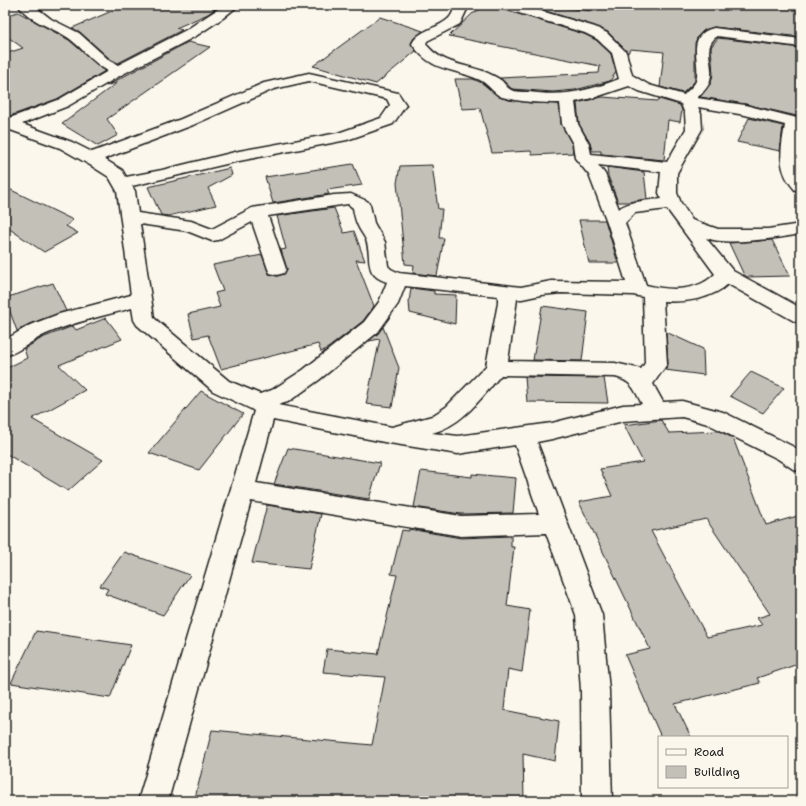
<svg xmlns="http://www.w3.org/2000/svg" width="806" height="806" font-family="'Shantell Sans',sans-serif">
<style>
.building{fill:#c3c0b8;stroke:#1c1c1c;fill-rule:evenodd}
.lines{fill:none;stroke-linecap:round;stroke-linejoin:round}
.minor-casing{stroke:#1c1c1c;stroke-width:3}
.minor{fill:#fbf7ec;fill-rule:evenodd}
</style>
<rect width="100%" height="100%" fill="#fbf7ec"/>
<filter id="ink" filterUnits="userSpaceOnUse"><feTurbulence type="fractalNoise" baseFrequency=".025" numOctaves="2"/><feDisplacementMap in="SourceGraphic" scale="8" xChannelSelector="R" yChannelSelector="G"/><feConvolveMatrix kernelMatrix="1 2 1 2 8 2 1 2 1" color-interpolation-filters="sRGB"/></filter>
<g filter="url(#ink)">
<!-- building -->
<g class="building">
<polygon points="126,5 221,5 208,14 176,28 182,30 118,63 110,59 80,32 72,28"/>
<polygon points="484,5 500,7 502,9 584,34 596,40 611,54 616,72 610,81 575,90 553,92 512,89 500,78 599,73 600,66 449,36 473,13 475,13"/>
<polygon points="544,5 591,11 591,5 801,5 801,37 714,27 704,30 698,36 695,43 695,81 683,93 660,87 664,52 630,49 628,53 608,32 595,26 542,10"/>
<polygon points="18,12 69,40 105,71 57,99 7,117 5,117 5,54 23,48 5,35 5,16"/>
<polygon points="380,17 423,31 414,38 411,43 416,51 376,84 313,66"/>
<polygon points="718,38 801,48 801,117 745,104 700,97 711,83 713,74 711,47"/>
<polygon points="188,42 210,47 107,119 118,135 98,146 62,124 118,82 106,86"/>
<polygon points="455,79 473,79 482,83 499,97 509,100 530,103 559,104 561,124 572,144 573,153 532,155 531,151 492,153 480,108 462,109"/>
<polygon points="602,97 658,101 659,99 680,105 682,110 680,122 668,120 664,160 601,154 601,151 592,151 590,143 579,124 577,103"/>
<polygon points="749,118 783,126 780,151 737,142"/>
<polygon points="353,164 362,185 327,190 329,194 273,203 265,177"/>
<polygon points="432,165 438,209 442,209 439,238 444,238 437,276 413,273 414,265 405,264 397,183 400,166"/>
<polygon points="607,167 644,172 647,199 628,202 618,202 608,176"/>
<polygon points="230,168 232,175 208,188 216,205 168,216 161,215 148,187"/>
<polygon points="5,187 73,220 66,226 78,233 44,252 5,226"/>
<polygon points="334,208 344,233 354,231 365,261 356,260 374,306 363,321 328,348 321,352 318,344 221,369 208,335 194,338 188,314 220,307 215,293 223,291 213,265 262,255 269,274 277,276 284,274 287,269 281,250 286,249 277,216"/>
<polygon points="579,220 605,220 618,263 589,263"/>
<polygon points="772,240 790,276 747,277 744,275 729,243"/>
<polygon points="53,283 66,311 29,324 17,331 5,298"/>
<polygon points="411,288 434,291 434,294 456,295 455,324 410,313 409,302"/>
<polygon points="542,306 588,312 582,361 533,360"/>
<polygon points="106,318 122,339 59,365 85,390 32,419 103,460 68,491 5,453 5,369 27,358 24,349 42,338 73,326 76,330"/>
<polygon points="383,327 399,368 392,407 366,404 380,339 369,341"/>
<polygon points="666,332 703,349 704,375 665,370 668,364"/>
<polygon points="751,372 784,388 763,413 730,396"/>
<polygon points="525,377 604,378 608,403 527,402"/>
<polygon points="201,391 243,414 199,470 149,453"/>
<path d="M661,420L669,433L719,431L733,438L766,525L801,515V663L757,678L760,683L675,704L691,737H661L625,655L650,649L579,502L612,496L600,469L643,462L624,425ZM706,519L770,614L757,618L762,625L707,637L651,531Z"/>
<polygon points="288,448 380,463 369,499 274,484"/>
<polygon points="421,471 472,477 472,474 516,478 513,513 461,514 414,507"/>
<polygon points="267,505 321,514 309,569 252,563"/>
<polygon points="409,529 461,538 511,536 511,547 514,547 507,606 530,610 522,672 508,669 504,710 559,721 555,761 523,754 524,801 223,801 195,798 212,730 372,745 385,677 323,672 327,649 378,654 397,575 391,574 402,530 409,531"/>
<polygon points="124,552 190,575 163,615 105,594 108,589 100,586"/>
<polygon points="36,631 131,645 110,698 11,683"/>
</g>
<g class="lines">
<!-- minor casing -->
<g class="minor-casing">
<path id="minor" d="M18,5H33L51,19L79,33L109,60L118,65L186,30L224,5H239L223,18L196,36L123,74L68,106L22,124L72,142L92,152L181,119L264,83L309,73L398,93L406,105L393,124L347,140L239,161L132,186L135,191L138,213L191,221L212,229L252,208L334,195L351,194L367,201L370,205L374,223L385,242L388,266L391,269L399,273L521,287L551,281L626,282L607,222L589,175L575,158L573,144L562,124L560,103C541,103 520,102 502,97C495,95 488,84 480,80C452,67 432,73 412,44C418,30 437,29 448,19C452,16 454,9 455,5H469L460,24L427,41L426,44C440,63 462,64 483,71C490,74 497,77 502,81C505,84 507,88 511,90C516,92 524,92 529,92C563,97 588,91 619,79L612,53L597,39L585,33L502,8L500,5H521L595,27L607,33L626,52L632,75L649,85L684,95C687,91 694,86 696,81C702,63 684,35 714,28L801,39V47L717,36C701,49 715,64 710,80C709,87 702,93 697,98L745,105L801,119L798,156L801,174V191L795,190C776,169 781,150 785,125L745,115L698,107L701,114L702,129L677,173V193L681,203L692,220L718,229H768L801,224V234C778,238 728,246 706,238L733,271L801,308V323L794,321L728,284C712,299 685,303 663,301L667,364L653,384L663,402L682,401L723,412L794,447L801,451V472L793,469L778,459L708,424L682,417L623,421L552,439L537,442L602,615L609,691L612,801H582L581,691L576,615L546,533L461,536L251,501L168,801H138L254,411L251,409L213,391L137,325L134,320L132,308C103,316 74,322 46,334C32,340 20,352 5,356V340L30,325L59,314L131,295L117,191L109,177L90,165L60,148L5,128V118L7,119L58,100L108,71C93,63 83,49 70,39C53,27 31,23 18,5ZM309,81L387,99L390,105L381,118L338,133L239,151L162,170L126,177L122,170L104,159L193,125L274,89ZM629,86L639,91L681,104L685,114L686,129L667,162L591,154L589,144L578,124L575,102L596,97ZM598,165L661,172L659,193L662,199C651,200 627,201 619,209L605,174ZM348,204L353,208C354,214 355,220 358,226C360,231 364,235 366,240C373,258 362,274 387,282L379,302L364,322L303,370L272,390L260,394L229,381L154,318L140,224L187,231L212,241L218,240L252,222L268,269L270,273L277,275L284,273L286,269L268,216ZM667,209L715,274C697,292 670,291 646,285L625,223L635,213ZM405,286L498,296V303L486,366L446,407L432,416L392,427L278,405L288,402L319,380L378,332L398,304ZM561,293L633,295L643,297L645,363L641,369L615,363L508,361L517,299H522L541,295ZM501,375L615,377C632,381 634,389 642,404L623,405L552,423L458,436L432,433C463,425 481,398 501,375ZM273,420L389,443L458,454L515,445L539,514L461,516L256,483Z"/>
</g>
<!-- minor -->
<use href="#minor" class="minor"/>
</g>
</g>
<!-- margin -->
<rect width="806" height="806" fill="none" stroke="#fbf7ec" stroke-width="20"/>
<rect x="10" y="10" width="786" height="786" fill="none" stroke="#1c1c1c" stroke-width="1.5" filter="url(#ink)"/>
<!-- legend -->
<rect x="658" y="736" width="130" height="52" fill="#fbf7ec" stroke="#a29f99"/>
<rect x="666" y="749" width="20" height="6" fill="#fbf7ec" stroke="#a29f99"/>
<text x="694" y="756" font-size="12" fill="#1c1c1c">Road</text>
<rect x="666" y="766" width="20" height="12" fill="#c3c0b8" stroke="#a29f99"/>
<text x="694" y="776" font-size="12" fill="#1c1c1c">Building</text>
</svg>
